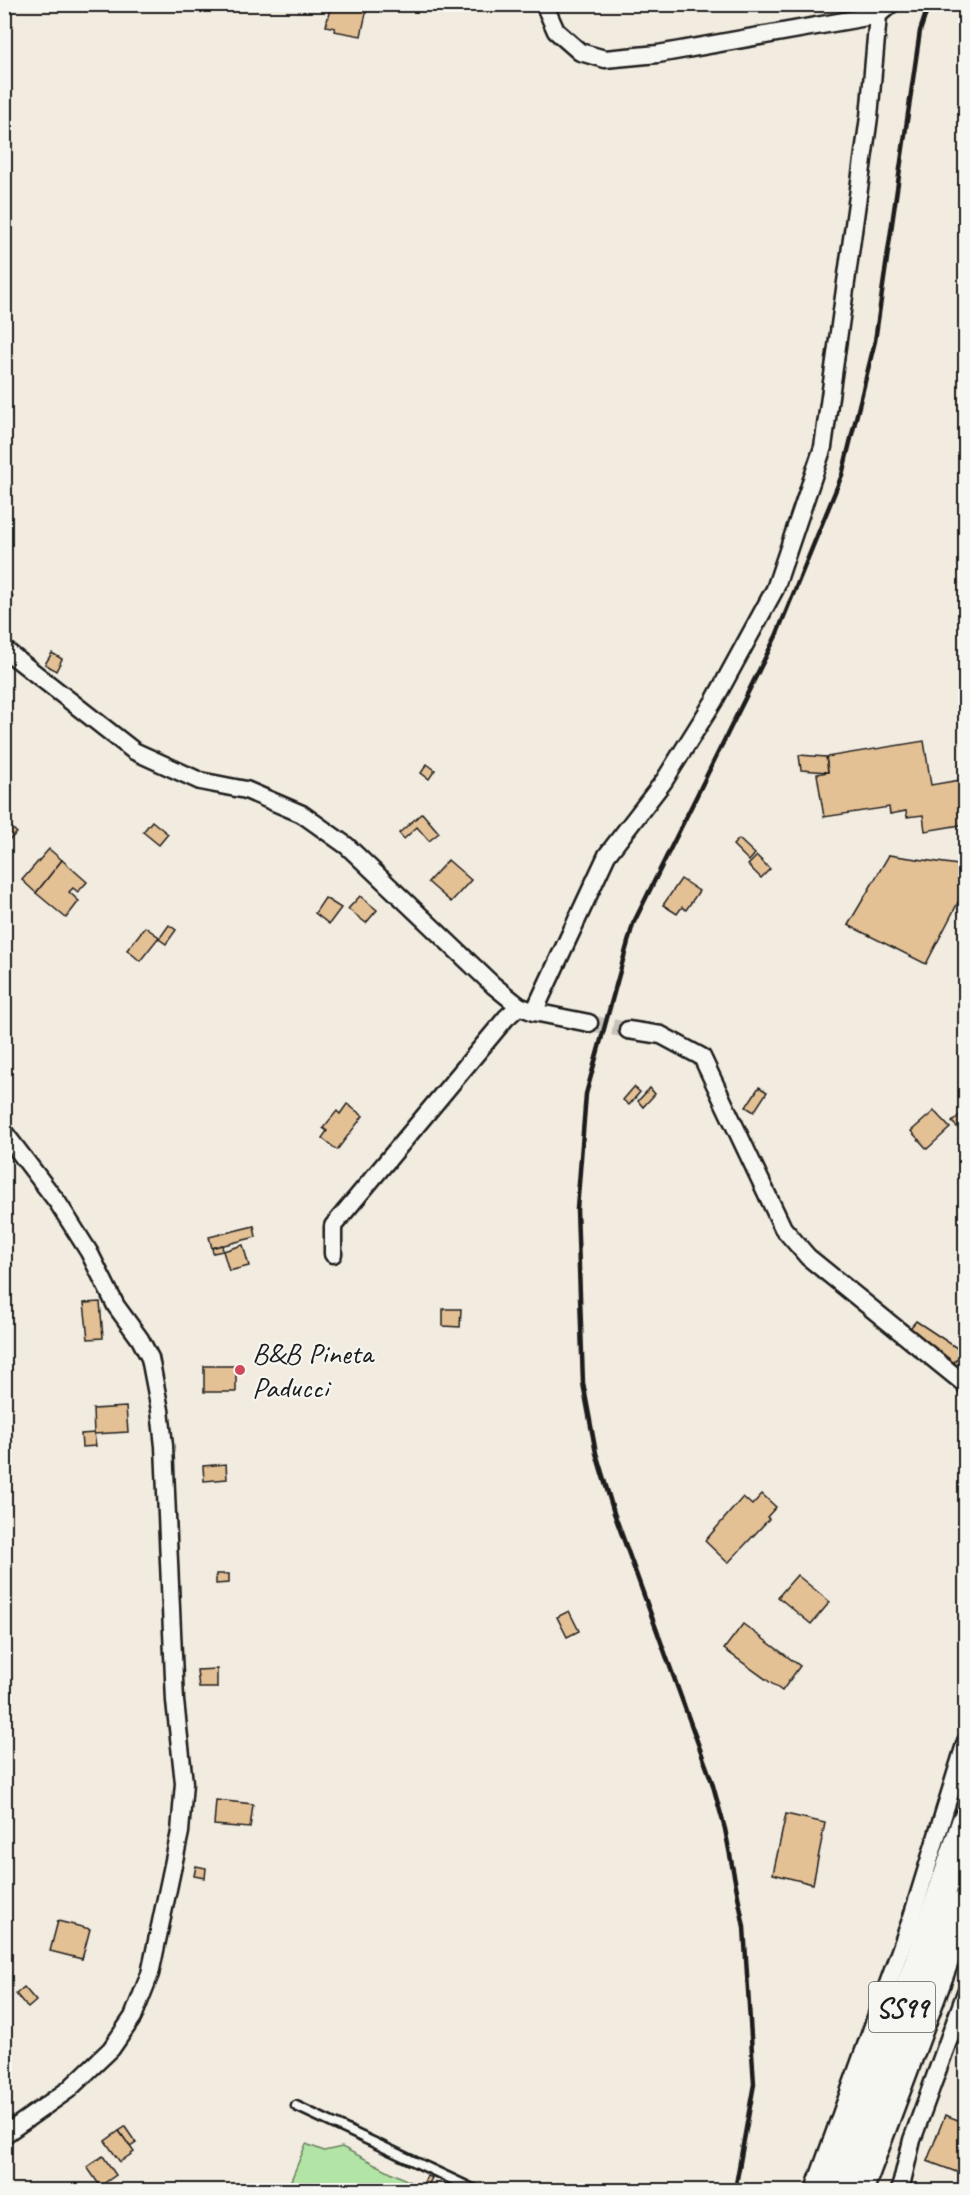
<svg xmlns="http://www.w3.org/2000/svg" width="970" height="2195" font-family="Caveat,sans-serif">
<style>
.green{fill:#b2e4a5;stroke:#678060;stroke-width:1.5}
.building{fill:#e4c095;stroke:#1c1c1c;stroke-width:1.5}
.lines{fill:none;stroke-linecap:round;stroke-linejoin:round}
.minor-tunnel{stroke:#c7c2b8;stroke-width:16;stroke-dasharray:16 8;stroke-linecap:butt}
.service-casing{stroke:#1c1c1c;stroke-width:13}
.minor-casing{stroke:#1c1c1c;stroke-width:21}
.trunk-casing{stroke:#1c1c1c;stroke-width:32}
.service{stroke:#f6f6f2;stroke-width:8}
.minor{stroke:#f6f6f2;stroke-width:16}
.trunk{stroke:#f6f6f2;stroke-width:27}
.rail{stroke:#1c1c1c;stroke-width:4.5}
.poi-dot{fill:#d1495b;stroke:#f6f6f2;stroke-width:2}
.labels{text-anchor:middle;stroke-width:4.5;stroke-linejoin:round;paint-order:stroke}
.shield{fill:#f6f6f2;stroke:#5d5d5c;stroke-width:1.5}
.shield-label{font-size:28px;font-weight:bold;fill:#1c1c1c}
.poi-label{font-size:30px;fill:#1c1c1c;stroke:#f6f6f2;text-anchor:start}
</style>
<rect width="100%" height="100%" fill="#f2ebdf"/>
<filter id="ink" filterUnits="userSpaceOnUse"><feTurbulence type="fractalNoise" baseFrequency=".0167" numOctaves="2"/><feDisplacementMap in="SourceGraphic" scale="12" xChannelSelector="R" yChannelSelector="G"/><feConvolveMatrix kernelMatrix="1 2 1 2 8 2 1 2 1" color-interpolation-filters="sRGB"/></filter>
<g filter="url(#ink)">
<!-- green -->
<polygon class="green" points="306,2144 324,2151 342,2147 420,2187 418,2190 287,2190"/>
<!-- building -->
<g class="building">
<polygon points="331,4 368,4 361,36 334,31 335,28 326,26"/>
<polygon points="4,590 13,596 4,609"/>
<polygon points="52,653 62,659 56,671 45,664"/>
<polygon points="924,741 931,785 966,779 966,824 925,831 923,815 907,817 906,811 890,814 889,807 824,817 817,774 828,772 826,757"/>
<polygon points="799,755 826,757 828,772 801,770"/>
<polygon points="427,764 435,770 429,779 421,773"/>
<polygon points="422,813 439,833 429,841 417,827 404,839 399,833"/>
<polygon points="4,820 17,833 4,844"/>
<polygon points="152,821 168,834 159,845 143,832"/>
<polygon points="739,839 755,854 749,861 733,845"/>
<polygon points="49,849 62,860 36,893 22,880"/>
<polygon points="889,855 958,865 966,881 966,887 926,964 848,925"/>
<polygon points="757,856 770,869 761,878 748,865"/>
<polygon points="62,860 87,882 78,892 73,888 69,892 79,901 66,918 36,893"/>
<polygon points="448,860 471,880 451,902 428,882"/>
<polygon points="681,879 699,891 686,910 682,907 677,914 663,905"/>
<polygon points="360,896 377,910 366,923 348,909"/>
<polygon points="325,898 341,908 329,924 315,913"/>
<polygon points="169,925 176,930 166,944 159,939"/>
<polygon points="145,927 159,937 140,961 127,950"/>
<polygon points="634,1087 640,1092 629,1105 623,1100"/>
<polygon points="759,1087 767,1092 754,1112 746,1107"/>
<polygon points="650,1088 655,1094 643,1107 638,1101"/>
<polygon points="347,1104 363,1116 337,1150 322,1138 327,1131 323,1128 337,1111 340,1114"/>
<polygon points="966,1109 966,1136 952,1122"/>
<polygon points="934,1111 950,1128 927,1149 911,1131"/>
<polygon points="254,1226 256,1237 212,1248 209,1237"/>
<polygon points="222,1245 223,1251 213,1253 212,1248"/>
<polygon points="243,1245 249,1266 229,1271 223,1251"/>
<polygon points="100,1302 103,1338 88,1339 84,1303"/>
<polygon points="443,1309 461,1309 460,1327 443,1326"/>
<polygon points="916,1321 963,1352 950,1367 906,1333"/>
<polygon points="966,1349 966,1379 950,1367"/>
<rect x="204" y="1366" width="32" height="26"/>
<polygon points="126,1407 128,1432 94,1434 93,1409"/>
<polygon points="94,1433 96,1446 82,1447 81,1434"/>
<polygon points="226,1464 227,1479 204,1481 203,1466"/>
<polygon points="762,1494 776,1507 767,1517 769,1519 728,1563 705,1541 743,1497 752,1505"/>
<polygon points="216,1574 229,1574 229,1583 216,1584"/>
<polygon points="797,1575 830,1602 811,1624 778,1597"/>
<polygon points="569,1611 579,1631 567,1637 557,1617"/>
<polygon points="743,1624 800,1666 782,1691 724,1649"/>
<polygon points="217,1669 217,1688 199,1688 197,1670"/>
<polygon points="216,1800 253,1804 250,1828 214,1825"/>
<polygon points="786,1814 825,1823 813,1884 773,1874"/>
<polygon points="196,1866 206,1868 205,1878 194,1876"/>
<polygon points="58,1921 90,1929 82,1959 50,1951"/>
<polygon points="24,1987 36,2001 28,2008 16,1994"/>
<polygon points="945,2115 966,2123 966,2165 962,2174 927,2161"/>
<polygon points="125,2127 136,2143 130,2147 119,2131"/>
<polygon points="119,2131 134,2152 120,2162 105,2141"/>
<polygon points="103,2156 116,2175 100,2186 87,2167"/>
<polygon points="427,2176 432,2178 426,2189 429,2190 420,2190"/>
</g>
<g class="lines">
<!-- minor-tunnel -->
<polyline class="minor-tunnel" points="589,1023 628,1030"/>
<!-- service casing -->
<g class="service-casing">
<polyline id="service" points="296,2106 475,2190"/>
</g>
<!-- minor casing -->
<g class="minor-casing">
<g id="minor">
<polyline points="544,4 556,31 580,52 605,59 658,54 878,15 891,4"/>
<polyline points="4,649 134,751 200,781 246,790 302,814 347,846 493,985 519,1006 534,1012 589,1023"/>
<polyline points="534,1012 607,855 664,781 714,701 775,589 823,447 869,117 878,15"/>
<polyline points="628,1030 661,1035 702,1057 783,1228 808,1257 966,1385"/>
<polyline points="4,1132 58,1203 89,1252 116,1306 140,1339 150,1358 160,1410 164,1446 175,1701 184,1783 180,1832 150,1974 133,2017 111,2049 68,2090 4,2135"/>
<polyline points="333,1254 333,1226 506,1018 519,1006"/>
<polyline points="814,2190 911,1920 966,1741"/>
<polyline points="900,2190 912,2140 966,1992"/>
</g>
</g>
<!-- trunk casing -->
<g class="trunk-casing">
<g id="trunk">
<polyline points="835,2190 918,1964 966,1821"/>
<polyline points="859,2190 966,1903"/>
</g>
</g>
<!-- service -->
<use href="#service" class="service"/>
<!-- minor -->
<use href="#minor" class="minor"/>
<!-- trunk -->
<use href="#trunk" class="trunk"/>
<!-- rail -->
<polyline class="rail" points="735,2190 754,2084 744,1927 725,1829 712,1782 614,1513 596,1453 583,1383 577,1209 586,1094 633,924 776,636 842,475 875,341 920,31 929,4"/>
</g>
</g>
<!-- markers -->
<circle class="poi-dot" cx="240" cy="1370" r="6"/>
<g class="labels">
<!-- shield labels -->
<rect class="shield" x="869" y="1982" width="66" height="50" rx="4.5"/>
<g class="shield-label">
<text x="902" y="2017">SS99</text>
</g>
<!-- poi labels -->
<g class="poi-label">
<text x="252" y="1363">B&amp;B Pineta<tspan x="252" dy="34">Paducci</tspan></text>
</g>
</g>
<!-- margin -->
<rect width="970" height="2195" fill="none" stroke="#f6f6f2" stroke-width="24"/>
<rect x="12" y="12" width="946" height="2171" fill="none" stroke="#1c1c1c" stroke-width="2" filter="url(#ink)"/>
</svg>
